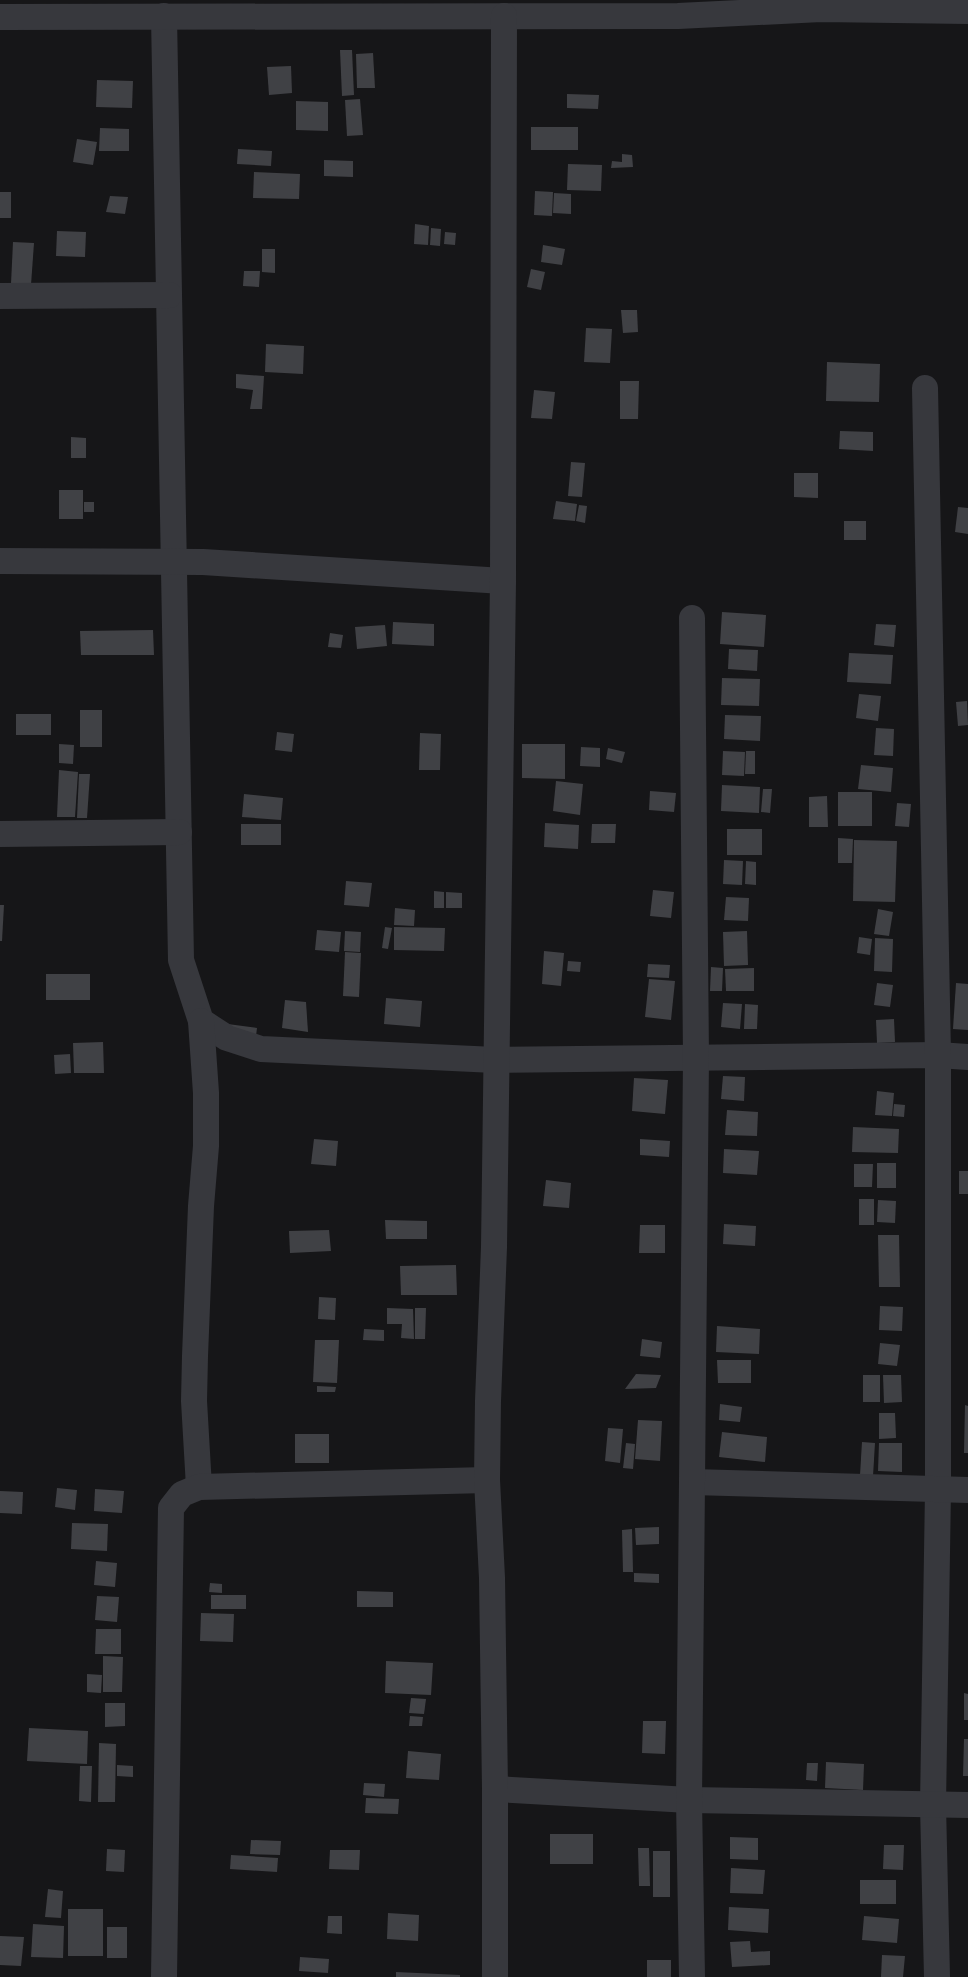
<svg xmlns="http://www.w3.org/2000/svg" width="968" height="1977" font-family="'PT Sans Narrow',sans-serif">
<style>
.building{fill:#404145}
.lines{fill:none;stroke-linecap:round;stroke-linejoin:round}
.minor{stroke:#37383d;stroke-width:26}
</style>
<rect width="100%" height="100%" fill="#161618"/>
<!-- building -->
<g class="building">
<polygon points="340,50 352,50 354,95 342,96"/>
<polygon points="373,53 375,88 357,88 356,54"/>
<polygon points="291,66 292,93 269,95 267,67"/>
<polygon points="97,80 133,81 132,108 96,107"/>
<polygon points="567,94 599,95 598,109 567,108"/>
<polygon points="360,99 363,135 347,136 345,100"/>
<polygon points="296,101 328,102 328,131 296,130"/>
<rect x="531" y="127" width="47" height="23"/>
<polygon points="100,128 129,129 129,151 99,151"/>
<polygon points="77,139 97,142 93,165 73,162"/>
<polygon points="238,149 272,151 271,166 237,164"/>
<polygon points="622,154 632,155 633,167 611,168 612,161 622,162"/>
<polygon points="324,160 353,161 353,177 324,176"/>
<polygon points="568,164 602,165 601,191 567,190"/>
<polygon points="254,172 300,174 299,199 253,198"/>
<polygon points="535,191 553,192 552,216 534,215"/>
<rect x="0" y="192" width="11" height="26"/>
<polygon points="554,193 571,194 571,214 553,213"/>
<polygon points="110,196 128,197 125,214 106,212"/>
<polygon points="415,224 429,226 428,245 414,244"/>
<polygon points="431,228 441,229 440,246 430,245"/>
<polygon points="57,231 86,232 85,257 56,256"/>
<polygon points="445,232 456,233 455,245 444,244"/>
<polygon points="13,242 34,243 31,285 11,284"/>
<polygon points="543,245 565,249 562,265 541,262"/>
<polygon points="262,249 275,249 275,273 262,272"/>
<polygon points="531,269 545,272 541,290 527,287"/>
<polygon points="244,271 260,271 259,287 243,286"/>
<polygon points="621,310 637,310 638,332 623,333"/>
<polygon points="586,328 612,329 610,363 584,362"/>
<polygon points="266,344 304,346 303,374 265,372"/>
<polygon points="827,362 880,364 879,402 826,401"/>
<polygon points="236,374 264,376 262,409 250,409 253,390 236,388"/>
<polygon points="620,381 639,381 638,419 620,419"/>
<polygon points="534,390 555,392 552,419 531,418"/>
<polygon points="840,431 873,432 873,451 839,449"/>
<polygon points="71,437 86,438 86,458 71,458"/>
<polygon points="571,462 585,463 582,497 568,496"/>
<polygon points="794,473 818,473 818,498 794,497"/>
<rect x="59" y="490" width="24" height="29"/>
<polygon points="556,501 577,504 575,521 553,519"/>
<rect x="84" y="502" width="10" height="10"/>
<polygon points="579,505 587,506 585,523 576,521"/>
<polygon points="958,507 968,508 968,534 955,532"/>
<rect x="844" y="521" width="22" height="19"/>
<polygon points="722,612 766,615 764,647 720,644"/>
<polygon points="393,622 434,624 434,646 392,644"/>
<polygon points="876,624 896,625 894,647 874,645"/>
<polygon points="385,625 387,646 357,649 355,627"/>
<polygon points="153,630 154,655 81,655 80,631"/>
<polygon points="330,633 343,635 341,648 328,647"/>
<polygon points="729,649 758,650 757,671 728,669"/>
<polygon points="849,653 893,655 891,684 847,682"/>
<polygon points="722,678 760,679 759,706 721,705"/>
<polygon points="859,694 881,696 878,721 856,718"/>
<polygon points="967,701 968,725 958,726 956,702"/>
<rect x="80" y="710" width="22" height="37"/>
<rect x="16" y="714" width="35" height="21"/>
<polygon points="725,715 761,716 760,741 724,739"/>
<polygon points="876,728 894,729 893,756 874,755"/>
<polygon points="277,732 294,734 292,752 275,750"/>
<polygon points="420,733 441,734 440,770 419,770"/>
<polygon points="59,744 74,745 73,764 59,763"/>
<polygon points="522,744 565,744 565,779 522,778"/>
<polygon points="581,747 600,748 600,767 580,766"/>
<polygon points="608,748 625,752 622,763 606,759"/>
<polygon points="723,751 745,752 744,776 722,775"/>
<polygon points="746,751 755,751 755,774 745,774"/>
<polygon points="861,765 893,768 891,792 858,789"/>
<polygon points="59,770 78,772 75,817 57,817"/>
<polygon points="79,774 90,774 87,818 77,818"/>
<polygon points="556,781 583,784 580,815 553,811"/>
<polygon points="722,785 760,787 759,813 721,811"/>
<polygon points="763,789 772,789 770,813 761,812"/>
<polygon points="650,791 676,793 674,812 649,810"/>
<rect x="838" y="792" width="34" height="34"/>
<polygon points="244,794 283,798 281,820 242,817"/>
<polygon points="827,796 828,827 809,827 809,797"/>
<polygon points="897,803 911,804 909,827 895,826"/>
<polygon points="545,823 579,825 578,849 544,847"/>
<rect x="241" y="824" width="40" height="21"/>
<polygon points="592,824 616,824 615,843 591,843"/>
<rect x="727" y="829" width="35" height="26"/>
<polygon points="838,838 853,839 852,863 838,863"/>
<polygon points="854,840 897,841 895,902 853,901"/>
<polygon points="724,860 743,861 742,885 723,884"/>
<polygon points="746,861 756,862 756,885 745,884"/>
<polygon points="346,881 372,883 369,907 344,905"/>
<polygon points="653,890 674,892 671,918 650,916"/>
<polygon points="434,891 444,892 444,908 434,908"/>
<polygon points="446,892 462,893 462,908 446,908"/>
<polygon points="726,897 749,898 748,921 724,920"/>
<polygon points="0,905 4,905 2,941 0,941"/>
<polygon points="395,908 415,910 414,926 394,925"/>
<polygon points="878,909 893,912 889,936 874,934"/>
<polygon points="385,927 392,928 388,949 382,948"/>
<polygon points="394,927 445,928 444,951 394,950"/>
<polygon points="317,930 341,932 339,952 315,950"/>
<polygon points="345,931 361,932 360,952 344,951"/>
<polygon points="747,931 748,965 724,966 723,932"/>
<polygon points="859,937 872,939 870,955 857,953"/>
<polygon points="875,938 893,939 892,972 874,971"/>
<polygon points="544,951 564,953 561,986 542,984"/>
<polygon points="345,952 361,953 359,997 343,996"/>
<polygon points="568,961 581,962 580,972 567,971"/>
<polygon points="648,964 670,965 669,978 647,977"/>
<polygon points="711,967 723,968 722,991 710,991"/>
<polygon points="754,968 754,991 726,991 725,969"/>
<rect x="46" y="974" width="44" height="26"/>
<polygon points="649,979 675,981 671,1020 645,1017"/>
<polygon points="877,983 893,985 890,1007 874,1005"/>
<polygon points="956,983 968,984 968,1030 953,1029"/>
<polygon points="386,998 422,1001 420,1027 384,1024"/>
<polygon points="285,1000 306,1002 308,1032 282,1028"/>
<polygon points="723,1003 742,1004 740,1029 721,1027"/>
<polygon points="745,1004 758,1005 757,1029 744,1029"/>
<polygon points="894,1019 895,1042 877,1043 876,1020"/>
<polygon points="220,1023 257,1028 256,1036"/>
<polygon points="103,1042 104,1073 74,1073 73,1043"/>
<polygon points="70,1054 71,1073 55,1074 54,1055"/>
<polygon points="723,1076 745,1077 744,1101 721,1099"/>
<polygon points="634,1078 668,1080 665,1114 632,1111"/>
<polygon points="877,1091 894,1093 892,1116 875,1115"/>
<polygon points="894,1104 905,1105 904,1117 893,1116"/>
<polygon points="727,1110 758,1112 757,1136 725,1135"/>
<polygon points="853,1127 899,1129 898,1153 852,1152"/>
<polygon points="314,1139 338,1141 336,1166 311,1164"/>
<polygon points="640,1139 670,1141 669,1157 640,1155"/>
<polygon points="724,1149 759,1151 757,1175 723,1173"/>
<rect x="877" y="1163" width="19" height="25"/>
<polygon points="854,1164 873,1164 872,1187 854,1187"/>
<rect x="959" y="1171" width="9" height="23"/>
<polygon points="546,1180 571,1183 569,1208 543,1206"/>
<rect x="859" y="1199" width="15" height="26"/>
<polygon points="878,1200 896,1201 895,1223 877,1222"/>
<polygon points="385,1220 427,1221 427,1239 386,1239"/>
<polygon points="724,1224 756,1226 755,1246 723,1244"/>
<polygon points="640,1225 665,1225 665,1253 639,1253"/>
<polygon points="329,1230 331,1251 290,1253 289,1231"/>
<polygon points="878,1235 899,1235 900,1287 879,1287"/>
<polygon points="456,1265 457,1295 401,1295 400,1266"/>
<polygon points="319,1297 336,1298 335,1320 318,1319"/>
<polygon points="880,1306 903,1307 902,1331 879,1330"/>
<polygon points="387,1308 413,1309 414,1339 401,1338 402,1324 387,1324"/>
<polygon points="415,1308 426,1308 425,1339 415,1339"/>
<polygon points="717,1326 760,1329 759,1354 716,1352"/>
<polygon points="364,1329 384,1330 384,1341 363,1340"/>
<polygon points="642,1339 662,1342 660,1358 640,1356"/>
<polygon points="315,1340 339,1340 337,1383 313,1382"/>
<polygon points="880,1343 900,1345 897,1366 878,1364"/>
<polygon points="717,1360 751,1360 751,1383 718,1383"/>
<polygon points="636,1374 661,1375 656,1388 625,1389"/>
<rect x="863" y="1375" width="17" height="27"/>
<polygon points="883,1375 901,1375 902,1402 884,1403"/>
<polygon points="317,1386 336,1387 335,1392 317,1392"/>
<polygon points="720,1404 742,1407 740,1422 719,1420"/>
<polygon points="965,1405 968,1406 968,1453 964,1453"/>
<polygon points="879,1413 895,1413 896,1438 879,1439"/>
<polygon points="638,1420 662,1421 660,1461 635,1459"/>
<polygon points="608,1428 623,1429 620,1463 605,1461"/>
<polygon points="722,1432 767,1437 765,1462 719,1457"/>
<rect x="295" y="1434" width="34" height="29"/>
<polygon points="862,1442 875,1443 873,1476 860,1475"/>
<polygon points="626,1443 635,1444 633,1469 623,1468"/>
<polygon points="879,1443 902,1443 902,1472 878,1471"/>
<polygon points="57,1488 77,1490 75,1510 55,1507"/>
<polygon points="95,1489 124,1491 122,1513 94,1511"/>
<polygon points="0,1491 23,1492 22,1514 0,1513"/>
<polygon points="72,1523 108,1524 107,1551 71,1549"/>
<polygon points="659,1527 659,1544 636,1545 635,1528"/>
<polygon points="632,1529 633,1572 623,1572 622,1530"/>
<polygon points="96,1561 117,1563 115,1587 94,1585"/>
<polygon points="634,1573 659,1574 659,1583 634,1582"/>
<polygon points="210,1583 222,1584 222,1593 209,1592"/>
<polygon points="357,1591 393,1592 393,1607 357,1607"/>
<rect x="211" y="1595" width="35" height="14"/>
<polygon points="97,1596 119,1597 117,1622 95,1620"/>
<polygon points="201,1613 234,1614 233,1642 200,1641"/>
<polygon points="96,1629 121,1629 121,1654 95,1654"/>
<polygon points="103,1656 123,1657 122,1692 103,1692"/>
<polygon points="386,1661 433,1663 431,1695 385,1693"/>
<polygon points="87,1674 102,1675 101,1693 87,1692"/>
<polygon points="964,1693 968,1694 968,1720 964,1720"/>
<polygon points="411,1698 426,1699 424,1714 409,1713"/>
<polygon points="105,1703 125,1703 125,1726 105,1727"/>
<polygon points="410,1716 423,1717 422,1726 409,1726"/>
<polygon points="643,1721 666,1721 665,1754 642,1753"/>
<polygon points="29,1728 88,1731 87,1764 27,1761"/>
<polygon points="964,1739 968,1739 968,1776 963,1776"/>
<polygon points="99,1743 116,1744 115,1802 98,1802"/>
<polygon points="408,1751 441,1754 439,1780 406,1778"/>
<polygon points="826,1762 864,1764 863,1790 825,1788"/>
<polygon points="807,1763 818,1763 817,1781 806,1780"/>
<polygon points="117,1765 133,1766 133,1777 117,1776"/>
<polygon points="80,1766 92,1766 91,1802 79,1801"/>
<polygon points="364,1783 385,1784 384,1797 363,1795"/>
<polygon points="366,1798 399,1799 398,1814 365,1813"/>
<rect x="550" y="1834" width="43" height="30"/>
<polygon points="730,1837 758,1838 758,1860 730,1859"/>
<polygon points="251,1840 281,1841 280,1855 250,1854"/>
<polygon points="884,1845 904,1845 903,1870 883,1869"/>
<polygon points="638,1848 649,1848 650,1886 639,1886"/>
<polygon points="107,1849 125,1850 124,1872 106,1871"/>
<polygon points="330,1850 360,1850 359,1870 329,1869"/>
<rect x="653" y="1851" width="17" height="46"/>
<polygon points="231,1855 278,1858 277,1872 230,1869"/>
<polygon points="731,1868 765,1870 763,1894 730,1893"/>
<rect x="860" y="1880" width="36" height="24"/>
<polygon points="48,1889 63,1891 61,1918 45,1917"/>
<polygon points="729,1907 769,1909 768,1933 728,1930"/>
<rect x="68" y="1909" width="35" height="47"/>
<polygon points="388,1913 419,1915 418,1941 387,1939"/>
<polygon points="328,1916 342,1916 342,1934 327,1933"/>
<polygon points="864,1916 899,1919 897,1943 862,1940"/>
<polygon points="33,1924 64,1926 63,1958 31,1957"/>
<rect x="107" y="1927" width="20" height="31"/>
<polygon points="0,1936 24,1937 21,1966 0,1965"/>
<polygon points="750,1941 751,1952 770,1951 770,1965 732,1967 730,1942"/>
<polygon points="882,1955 905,1956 903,1977 881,1977"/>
<polygon points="300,1957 329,1959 328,1973 299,1971"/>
<rect x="647" y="1960" width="24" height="17"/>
<polygon points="396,1972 460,1975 460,1977 396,1977"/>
</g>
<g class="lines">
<!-- minor -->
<g class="minor">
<polyline points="164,16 181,960 201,1021 227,1038 261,1049 495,1060 938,1055 968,1057"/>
<polyline points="0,17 678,16 821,9 968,11"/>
<polyline points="0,296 169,295"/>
<polyline points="925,388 938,1055 938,1490 933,1805 937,1977"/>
<polyline points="0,561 203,562 503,581"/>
<polyline points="0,834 179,832"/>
<polyline points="692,1482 968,1490"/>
<polyline points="199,1487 194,1401 195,1356 201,1206 206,1146 206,1093 201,1021"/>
<polyline points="495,1789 689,1800 968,1805"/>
<polyline points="164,1977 171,1508 182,1494 199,1487 487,1480"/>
<polyline points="495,1977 495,1789 492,1578 487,1480 488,1401 494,1247 503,581 504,16"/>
<polyline points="692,1977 689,1800 696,1058 692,618"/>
</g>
</g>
</svg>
